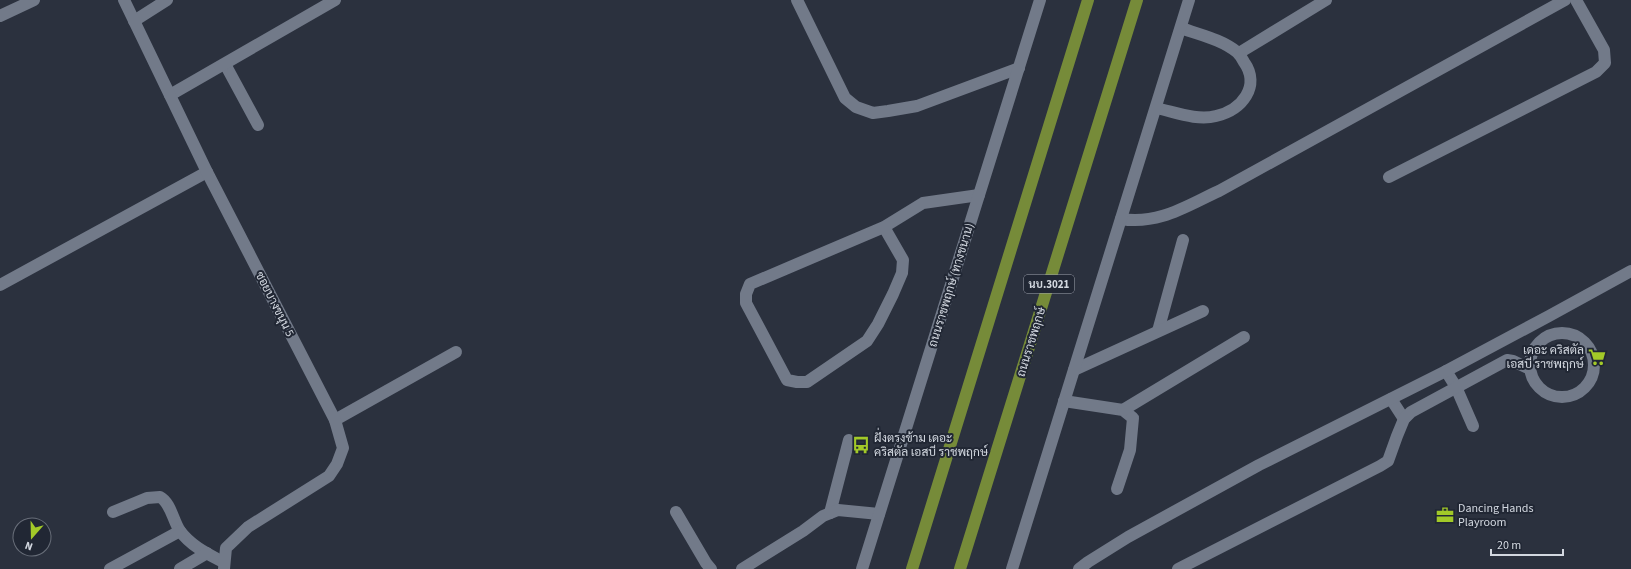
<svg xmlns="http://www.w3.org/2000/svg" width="1631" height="569" font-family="'Source Sans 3',Sarabun,sans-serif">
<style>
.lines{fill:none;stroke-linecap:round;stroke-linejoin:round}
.service{stroke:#727a89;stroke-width:12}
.minor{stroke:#727a89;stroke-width:12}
.tertiary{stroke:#727a89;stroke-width:12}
.secondary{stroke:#727a89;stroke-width:12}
.primary{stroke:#768b39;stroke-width:12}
.labels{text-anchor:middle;stroke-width:4;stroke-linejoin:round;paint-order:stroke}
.shield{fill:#212734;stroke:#9ea3ac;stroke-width:1}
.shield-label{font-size:11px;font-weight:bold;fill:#d3d8e0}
.street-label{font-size:12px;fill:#d3d8e0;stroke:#212734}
.poi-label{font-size:12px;fill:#d3d8e0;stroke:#212734;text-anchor:start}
</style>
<rect width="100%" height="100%" fill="#2b313e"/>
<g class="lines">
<!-- service -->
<g class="service">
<polyline points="797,0 845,98 856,107 873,113 888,111 917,106 1019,68"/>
<polyline points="225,64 258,125"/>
<polyline points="170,95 335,0"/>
<polyline points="1389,177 1596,72 1605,63 1604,50 1576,0"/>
<polyline points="884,227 903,260 902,273 893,294 878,324 867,341 807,382 797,382 787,380 746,303 746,294 750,284 884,227 923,203 979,195"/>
<polyline points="1158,331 1183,240"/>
<circle cx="1562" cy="365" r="32"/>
<polyline points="1074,370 1203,311"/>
<polyline points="1446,371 1456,387 1473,426"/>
<polyline points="1391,399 1404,419"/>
<polyline points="1064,401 1123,410 1133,418 1130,450 1117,489"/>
<polyline points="1123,410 1244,337"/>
<polyline points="335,420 456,352"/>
<path d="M113,512L147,498L160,497C171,503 173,521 180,531C191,546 208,554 223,562"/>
<polyline points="676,512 706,563 711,569"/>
<polyline points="830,513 849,440"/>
<polyline points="110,569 180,531"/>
<polyline points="180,569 207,553"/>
<polyline points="742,569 803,531 823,516 838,510 879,514"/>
<polyline points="1079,569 1088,562 1128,537 1259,465 1446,371 1549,316 1631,271"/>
<polyline points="1178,569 1380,466 1388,461 1397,436 1404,419 1411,412 1507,360 1513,361 1530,369"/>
</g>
<!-- minor -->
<g class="minor">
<polyline points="0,16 34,0"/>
<polyline points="134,21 167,0"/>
<polyline points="1239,53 1326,0"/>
<path d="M1156,108C1175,112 1197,121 1216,116C1242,110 1261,86 1244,62C1242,58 1240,55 1237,52C1221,39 1200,35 1181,28"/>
<path d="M1121,219C1159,225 1186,206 1219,191L1565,0"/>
<polyline points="0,285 207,172"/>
</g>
<!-- tertiary -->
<polyline class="tertiary" points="124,0 207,172 335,420 343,448 337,464 329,476 248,527 226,548 224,569"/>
<!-- secondary -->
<g class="secondary">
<polyline points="862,569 1040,0"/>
<polyline points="1012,569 1189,0"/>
</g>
<!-- primary -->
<g class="primary">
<polyline points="912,569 1088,0"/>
<polyline points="960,569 1137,0"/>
</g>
</g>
<!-- icons -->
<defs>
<g id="supermarket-bare" transform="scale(1.38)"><path d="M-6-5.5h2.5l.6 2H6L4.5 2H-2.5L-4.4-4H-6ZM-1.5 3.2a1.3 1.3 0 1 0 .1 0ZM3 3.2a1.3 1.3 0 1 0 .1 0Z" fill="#a2c928" stroke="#212734" stroke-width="2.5" paint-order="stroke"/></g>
<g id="bus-bare" transform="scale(1.38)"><path d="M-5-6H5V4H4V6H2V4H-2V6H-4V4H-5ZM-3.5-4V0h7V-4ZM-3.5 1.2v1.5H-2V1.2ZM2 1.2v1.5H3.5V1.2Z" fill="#a2c928" stroke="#212734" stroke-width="2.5" paint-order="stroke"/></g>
<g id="office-bare" transform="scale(1.38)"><path d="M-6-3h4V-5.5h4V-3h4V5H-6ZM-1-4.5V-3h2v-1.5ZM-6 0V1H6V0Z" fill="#a2c928" stroke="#212734" stroke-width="2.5" paint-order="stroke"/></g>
</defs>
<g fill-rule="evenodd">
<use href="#supermarket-bare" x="1597" y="357"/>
<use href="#bus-bare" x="861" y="445"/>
<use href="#office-bare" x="1445" y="515"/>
</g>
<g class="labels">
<!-- shield labels -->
<rect class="shield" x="1024" y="275" width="50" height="18" rx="3"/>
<g class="shield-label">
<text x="1049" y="288">นบ.3021</text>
</g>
<!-- street labels -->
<g class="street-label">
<text transform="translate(951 285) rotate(-73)" y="4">ถนนราชพฤกษ์ (ทางขนาน)</text>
<text transform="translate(275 304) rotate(63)" y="4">ซอยบางขนุน 5</text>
<text transform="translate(1031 342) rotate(-73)" y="4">ถนนราชพฤกษ์</text>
</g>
<!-- poi labels -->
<g class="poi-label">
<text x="1584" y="354" text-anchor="end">เดอะ คริสตัล<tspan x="1584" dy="14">เอสบี ราชพฤกษ์</tspan></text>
<text x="874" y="442">ฝั่งตรงข้าม เดอะ<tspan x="874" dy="14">คริสตัล เอสบี ราชพฤกษ์</tspan></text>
<text x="1458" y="512">Dancing Hands<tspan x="1458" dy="14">Playroom</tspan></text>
</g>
</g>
<!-- north arrow -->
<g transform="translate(32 537) rotate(200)"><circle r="19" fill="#212734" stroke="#686e79"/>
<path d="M0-3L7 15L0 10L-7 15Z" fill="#a2c928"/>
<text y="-6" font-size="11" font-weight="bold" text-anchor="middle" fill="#d3d8e0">N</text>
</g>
<!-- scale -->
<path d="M1491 549v6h72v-6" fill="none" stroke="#d3d8e0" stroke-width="2"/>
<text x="1497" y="549" font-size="12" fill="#d3d8e0" stroke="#212734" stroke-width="3" paint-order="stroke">20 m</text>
</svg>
